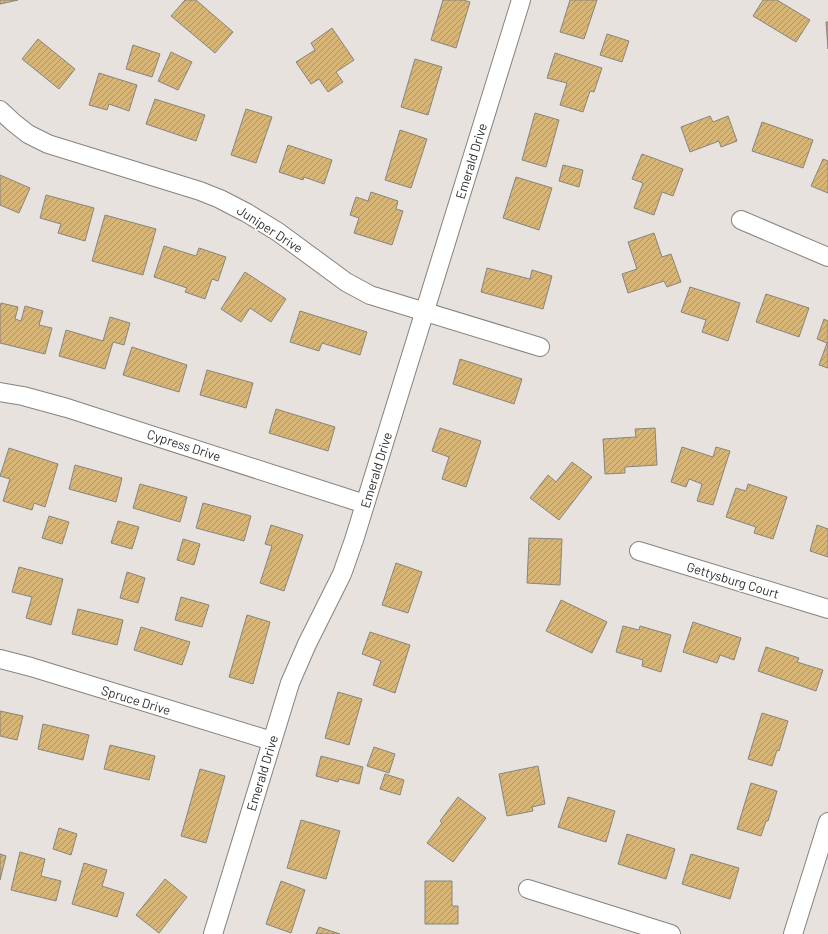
<svg xmlns="http://www.w3.org/2000/svg" width="828" height="934" font-family="Barlow,sans-serif">
<style>
.building{fill:url(#building-hatch);stroke:#878580}
.lines{fill:none;stroke-linecap:round;stroke-linejoin:round}
.minor-casing{stroke:#86827e;stroke-width:20}
.minor{stroke:#fff;stroke-width:18}
.labels{text-anchor:middle;stroke-width:3;stroke-linejoin:round;paint-order:stroke}
.street-label{font-size:13px;fill:#333130;stroke:#fff}
</style>
<defs>
<pattern id="building-hatch" width="6" height="6" patternUnits="userSpaceOnUse"><rect width="6" height="6" fill="#d6b577"/><path d="M-1 1l2-2M0 6l6-6M5 7l2-2" fill="none" stroke="#ae9462"/></pattern>
</defs>
<rect width="100%" height="100%" fill="#e8e2de"/>
<!-- building -->
<g class="building">
<polygon points="0,0 18,0 0,4"/>
<polygon points="185,0 196,0 233,32 215,53 171,16"/>
<polygon points="443,0 463,0 470,2 456,48 431,40"/>
<polygon points="570,0 597,0 584,39 560,32"/>
<polygon points="763,0 777,0 810,20 796,42 753,16"/>
<polygon points="826,22 828,22 828,49"/>
<polygon points="332,28 354,60 336,72 343,82 328,92 319,79 311,84 296,62 315,50 311,43"/>
<polygon points="607,34 629,41 622,62 600,55"/>
<polygon points="38,39 75,69 59,89 22,59"/>
<polygon points="133,45 160,54 152,77 126,69"/>
<polygon points="171,52 192,62 178,90 158,81"/>
<polygon points="555,53 602,68 594,92 590,91 583,112 560,105 567,83 547,78"/>
<polygon points="415,59 442,67 428,115 401,107"/>
<polygon points="99,73 137,85 129,111 109,104 107,110 89,105"/>
<polygon points="155,99 205,115 196,141 146,124"/>
<polygon points="246,109 272,117 256,163 231,155"/>
<polygon points="535,113 559,120 546,167 522,160"/>
<polygon points="710,116 713,122 728,116 737,141 721,147 719,141 690,152 681,127"/>
<polygon points="762,122 813,140 803,168 752,151"/>
<polygon points="400,130 427,139 411,188 385,180"/>
<polygon points="288,145 332,160 324,184 304,177 303,180 279,172"/>
<polygon points="642,154 683,169 673,196 662,192 654,215 634,208 643,183 632,179"/>
<polygon points="823,159 828,161 828,193 811,186"/>
<polygon points="563,165 583,170 579,187 559,181"/>
<polygon points="0,175 30,188 19,213 0,205"/>
<polygon points="516,177 552,188 539,230 503,218"/>
<polygon points="371,192 398,201 396,209 403,211 392,245 354,233 359,218 350,215 356,197 368,201"/>
<polygon points="46,195 94,208 85,241 58,233 61,224 40,218"/>
<polygon points="105,215 156,229 143,275 92,261"/>
<polygon points="654,233 662,257 671,254 681,282 667,287 664,281 628,293 622,274 637,269 628,242"/>
<polygon points="164,246 196,256 199,248 226,257 218,281 212,279 205,299 185,292 187,288 154,277"/>
<polygon points="487,268 530,279 532,270 552,276 543,309 481,292"/>
<polygon points="245,272 286,299 271,322 250,308 241,322 221,309"/>
<polygon points="690,287 740,303 728,341 702,332 706,320 681,312"/>
<polygon points="766,294 809,308 799,337 756,322"/>
<polygon points="1,303 18,307 15,319 21,321 25,306 43,311 39,325 52,328 45,354 0,343 0,307"/>
<polygon points="300,311 367,332 360,355 322,343 319,351 290,342"/>
<polygon points="110,317 130,323 124,345 113,342 105,369 59,356 66,330 103,341"/>
<polygon points="824,319 828,321 828,368 819,365 827,343 817,339"/>
<polygon points="132,347 187,365 179,392 123,375"/>
<polygon points="460,359 522,379 514,404 453,384"/>
<polygon points="207,370 253,383 246,408 200,395"/>
<polygon points="276,409 335,427 328,451 269,433"/>
<polygon points="440,428 481,441 466,487 442,479 449,457 432,451"/>
<polygon points="655,428 657,465 625,467 625,473 605,474 603,439 636,437 635,429"/>
<polygon points="682,447 713,457 716,447 730,451 713,505 697,501 702,484 689,479 686,487 671,482"/>
<polygon points="9,448 58,464 45,507 34,503 32,510 3,501 10,479 0,476"/>
<polygon points="572,462 592,477 559,520 530,498 548,475 556,482"/>
<polygon points="75,465 122,478 116,502 69,489"/>
<polygon points="140,484 187,497 180,522 133,508"/>
<polygon points="748,484 787,497 773,539 754,533 756,527 726,517 736,488 746,491"/>
<polygon points="203,503 251,516 244,541 196,528"/>
<polygon points="49,516 69,522 62,544 42,538"/>
<polygon points="118,521 139,527 132,549 111,543"/>
<polygon points="271,525 303,535 284,591 260,583 272,546 265,544"/>
<polygon points="817,525 828,529 828,557 810,551"/>
<polygon points="529,538 562,539 560,585 527,583"/>
<polygon points="183,539 200,544 194,565 177,560"/>
<polygon points="396,563 422,572 408,613 382,605"/>
<polygon points="19,567 63,579 51,625 26,618 32,597 12,592"/>
<polygon points="127,572 145,578 138,603 120,598"/>
<polygon points="181,597 209,605 202,627 175,620"/>
<polygon points="561,600 607,622 592,653 546,631"/>
<polygon points="78,609 123,620 117,645 72,634"/>
<polygon points="247,615 270,622 253,684 229,677"/>
<polygon points="693,622 741,638 734,660 720,655 717,663 683,652"/>
<polygon points="623,626 639,630 640,626 671,635 661,672 642,666 643,660 616,652"/>
<polygon points="141,627 190,642 182,665 134,650"/>
<polygon points="370,632 410,645 395,693 373,685 381,661 362,654"/>
<polygon points="766,647 799,658 797,662 823,670 816,691 758,671"/>
<polygon points="338,692 362,699 349,745 325,738"/>
<polygon points="0,711 23,716 17,740 0,736"/>
<polygon points="762,713 788,721 779,751 777,750 772,766 748,759"/>
<polygon points="43,724 89,735 83,760 38,749"/>
<polygon points="110,745 155,756 149,780 104,769"/>
<polygon points="374,747 395,754 389,773 367,766"/>
<polygon points="321,756 363,767 359,784 339,779 338,782 316,776"/>
<polygon points="538,766 545,804 532,807 533,811 507,816 499,774"/>
<polygon points="200,769 225,776 206,843 181,836"/>
<polygon points="385,774 404,780 400,795 380,789"/>
<polygon points="751,783 777,791 768,821 766,821 761,836 737,829"/>
<polygon points="458,797 486,818 453,862 427,843 442,823 440,821"/>
<polygon points="568,797 615,811 606,842 558,827"/>
<polygon points="301,820 340,831 326,879 287,868"/>
<polygon points="59,828 77,834 71,855 53,849"/>
<polygon points="627,834 675,849 666,879 618,864"/>
<polygon points="20,852 45,859 41,876 61,881 56,901 11,890"/>
<polygon points="0,854 6,856 0,880"/>
<polygon points="691,854 739,868 730,899 682,884"/>
<polygon points="84,863 107,870 102,886 124,893 117,917 72,904"/>
<polygon points="165,879 187,897 159,933 136,915"/>
<polygon points="281,881 305,890 291,933 266,924"/>
<polygon points="425,881 452,881 452,906 458,906 458,924 425,924"/>
<polygon points="319,927 340,934 316,934"/>
</g>
<g class="lines">
<!-- minor casing -->
<g class="minor-casing">
<g id="minor">
<polyline points="0,110 14,123 28,134 48,144 200,191 220,199 247,213 278,232 346,282 370,295 540,347"/>
<polyline points="741,220 828,257"/>
<polyline points="0,392 23,396 67,408 365,504"/>
<polyline points="639,551 828,609"/>
<polyline points="0,659 31,667 272,741"/>
<polyline points="528,889 671,934"/>
<polyline points="213,934 290,683 307,644 342,574 354,540 521,0"/>
<polyline points="793,934 828,822"/>
</g>
</g>
<!-- minor -->
<use href="#minor" class="minor"/>
</g>
<g class="labels">
<!-- street labels -->
<g class="street-label">
<text transform="translate(471 161) rotate(-73)" y="5">Emerald Drive</text>
<text transform="translate(270 229) rotate(33)" y="5">Juniper Drive</text>
<text transform="translate(184 445) rotate(18)" y="5">Cypress Drive</text>
<text transform="translate(376 470) rotate(-73)" y="5">Emerald Drive</text>
<text transform="translate(733 580) rotate(17)" y="5">Gettysburg Court</text>
<text transform="translate(136 700) rotate(17)" y="5">Spruce Drive</text>
<text transform="translate(262 773) rotate(-73)" y="5">Emerald Drive</text>
</g>
</g>
</svg>
